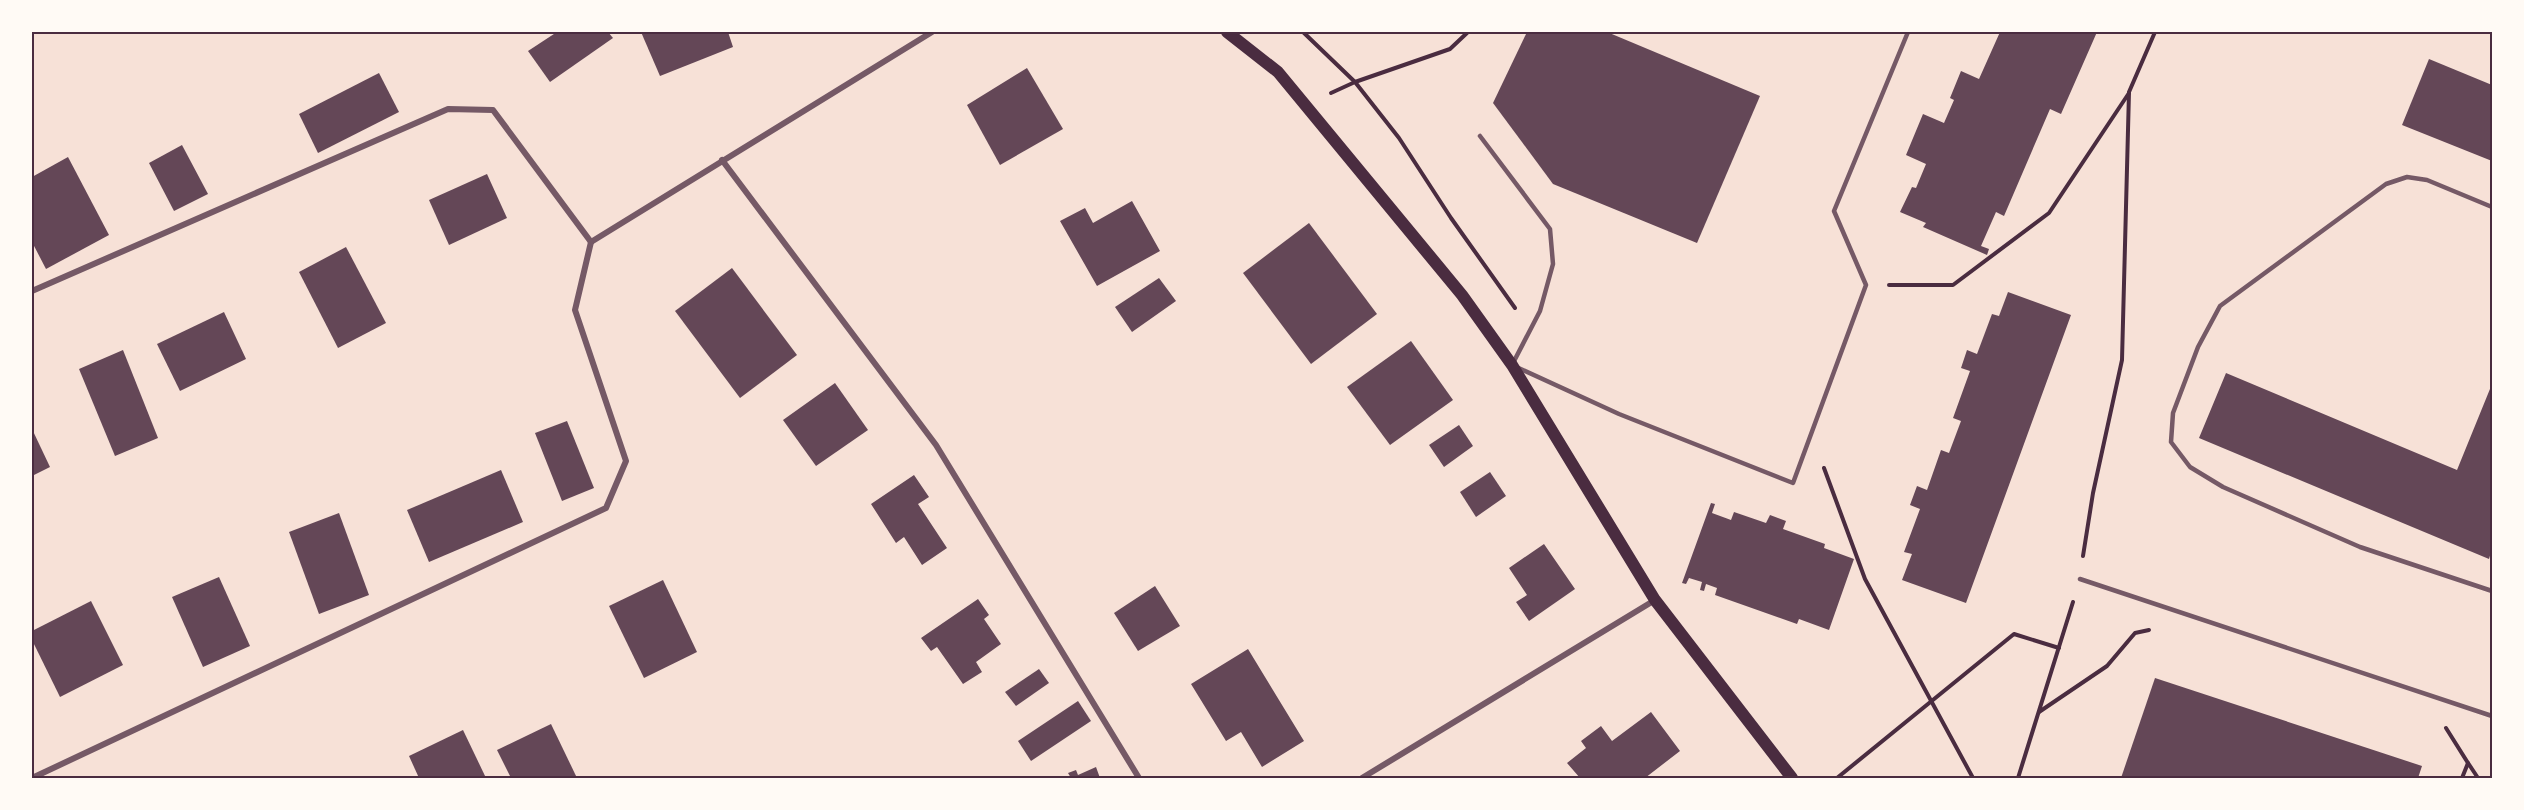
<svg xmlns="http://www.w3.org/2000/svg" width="2524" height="810" font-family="Rubik,sans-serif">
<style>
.building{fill:#644757}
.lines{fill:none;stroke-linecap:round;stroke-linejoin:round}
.path{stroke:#4a2c40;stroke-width:4}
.service{stroke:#755966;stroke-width:4.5}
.minor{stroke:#755966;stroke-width:6}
.secondary{stroke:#4a2c40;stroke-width:12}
.neatline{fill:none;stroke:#4a2c40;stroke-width:2}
</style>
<rect width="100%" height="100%" fill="#f7e1d7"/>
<!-- building -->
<g class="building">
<polygon points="557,32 608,32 613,38 550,82 528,51"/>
<polygon points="641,32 728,32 733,47 660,76"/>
<polygon points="1527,32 1607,32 1760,96 1697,243 1553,184 1493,103"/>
<polygon points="2000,32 2097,32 2061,114 2050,109 2004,216 1996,212 1981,246 1989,249 1987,255 1923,227 1926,223 1900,212 1912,187 1916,188 1926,164 1906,155 1923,114 1944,123 1954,100 1950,98 1961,71 1979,79"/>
<polygon points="2429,59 2492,85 2492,161 2402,125"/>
<polygon points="1027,68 1063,129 1000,165 967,105"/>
<polygon points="379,73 399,112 318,153 299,114"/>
<polygon points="182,145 208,194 174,211 149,163"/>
<polygon points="68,157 109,235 46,269 32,242 32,177"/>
<polygon points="487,174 507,218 449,245 429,200"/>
<polygon points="1132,201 1160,251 1097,286 1060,221 1085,208 1093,223"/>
<polygon points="1309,223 1377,314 1311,364 1243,273"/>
<polygon points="346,247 386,323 338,348 299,272"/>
<polygon points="732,268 797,355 740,398 675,311"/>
<polygon points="1159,278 1176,301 1132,332 1115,307"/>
<polygon points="2008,292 2071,315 1966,603 1902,580 1912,554 1904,552 1920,509 1910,505 1917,486 1927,490 1941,450 1949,453 1961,421 1953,418 1970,371 1961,368 1967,350 1977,354 1992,314 1999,316"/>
<polygon points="224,312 246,359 180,391 157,344"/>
<polygon points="1411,341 1453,400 1390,445 1347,387"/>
<polygon points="123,350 158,438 115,456 79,369"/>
<polygon points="2226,373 2457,470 2492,384 2492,549 2489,559 2199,438"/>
<polygon points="835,383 868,430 816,466 783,420"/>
<polygon points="567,421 594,488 562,501 535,433"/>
<polygon points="1459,425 1473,446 1444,467 1429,445"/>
<polygon points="32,429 50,467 32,476"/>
<polygon points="501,470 523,522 429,562 407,510"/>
<polygon points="1490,472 1506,496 1476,517 1460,492"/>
<polygon points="914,475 929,497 918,504 947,548 922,565 904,537 896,543 871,504"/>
<polygon points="1711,503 1715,504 1712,513 1731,520 1734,512 1766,523 1770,515 1786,521 1783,529 1825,544 1824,548 1854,559 1829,630 1799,619 1797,624 1715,595 1717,588 1706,584 1704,591 1700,590 1702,582 1689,578 1686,584 1682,583"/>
<polygon points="339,513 369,595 319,614 289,532"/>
<polygon points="1544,544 1575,589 1529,621 1516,602 1527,595 1509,568"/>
<polygon points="219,577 250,646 203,667 172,597"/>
<polygon points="663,580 697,652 644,678 609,606"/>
<polygon points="1155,586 1180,626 1138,651 1114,613"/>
<polygon points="978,599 989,615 984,619 1001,644 976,662 982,672 963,684 937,647 931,651 921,638"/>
<polygon points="91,601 123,665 60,697 32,640 32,631"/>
<polygon points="1248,649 1304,741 1262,767 1241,732 1226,741 1191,684"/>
<polygon points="1039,669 1049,683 1016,706 1005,692"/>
<polygon points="2155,678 2422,766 2418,778 2121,778"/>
<polygon points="1078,701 1091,721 1031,761 1018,741"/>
<polygon points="1651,712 1680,751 1645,778 1580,778 1567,763 1586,748 1581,741 1601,726 1612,741"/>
<polygon points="551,724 577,778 511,778 497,750"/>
<polygon points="463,730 486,778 419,778 409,756"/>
<polygon points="1096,767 1100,778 1071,778 1068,773 1076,770 1078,775"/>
</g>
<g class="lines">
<!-- path -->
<g class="path">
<polyline points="1303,32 1355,82 1399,138 1451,218 1515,308"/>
<polyline points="1331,93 1355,82 1450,49 1468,32"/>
<polyline points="1889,285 1953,285 2049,213 2129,93"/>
<polyline points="1824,468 1865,579 1973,778"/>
<polyline points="2083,556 2093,493 2122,360 2129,92 2155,32"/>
<polyline points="2039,712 2107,666 2135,633 2149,630"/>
<polyline points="2446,728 2468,763"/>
<polyline points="1837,778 2014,634 2059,648"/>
<polyline points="2018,778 2073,602"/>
<polyline points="2462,778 2468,763 2478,778"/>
</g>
<!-- service -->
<g class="service">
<polyline points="1480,136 1550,229 1553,264 1540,311 1512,365 1619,414 1793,483 1866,285 1834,211 1908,32"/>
<polyline points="2492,207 2427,180 2407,177 2386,184 2220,306 2198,347 2173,413 2171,442 2190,467 2223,487 2360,547 2492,591"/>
<polyline points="2080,579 2492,716"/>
</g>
<!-- minor -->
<g class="minor">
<polyline points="722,160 936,445 1139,778"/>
<polyline points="591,242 932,32"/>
<polyline points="32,291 448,109 493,110 591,242"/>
<polyline points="32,778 606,508 626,461 575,310 591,242"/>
<polyline points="1362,778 1655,600"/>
</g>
<!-- secondary -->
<polyline class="secondary" points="1227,32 1278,72 1462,295 1512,365 1655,600 1792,778"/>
</g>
<!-- border -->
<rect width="2524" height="810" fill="none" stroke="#fffaf5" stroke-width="66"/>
<rect x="33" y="33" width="2458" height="744" class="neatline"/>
</svg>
